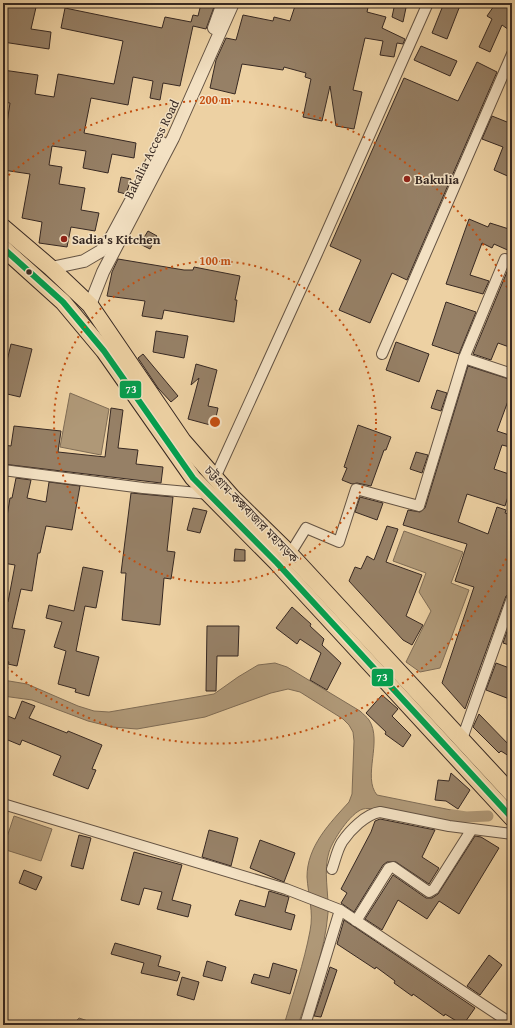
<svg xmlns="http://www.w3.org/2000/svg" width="515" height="1028" font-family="'Gentium Book Plus','Noto Serif Bengali',serif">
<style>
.water{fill:#af9877;stroke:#7f6c55}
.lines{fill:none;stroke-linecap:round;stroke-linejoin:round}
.canal{stroke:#af9877;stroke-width:11}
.building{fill:#968066;stroke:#372923}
.minor-casing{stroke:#645343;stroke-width:12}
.tertiary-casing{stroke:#645343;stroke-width:14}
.trunk-casing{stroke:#372923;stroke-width:18}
.minor{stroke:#f3e1c3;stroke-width:10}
.tertiary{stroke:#f3e1c3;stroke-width:12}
.trunk{stroke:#edd1a3;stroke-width:16}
.bus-1-casing{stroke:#f3e1c3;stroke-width:9}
.bus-1{stroke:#03a04f;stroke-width:6}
.ring{fill:none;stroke:#c54f11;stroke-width:2;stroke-dasharray:2 4}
.poi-dot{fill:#8f2418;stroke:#f3e1c3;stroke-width:1.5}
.bus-dot{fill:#372923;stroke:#f3e1c3;stroke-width:1.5}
.labels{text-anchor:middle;stroke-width:3;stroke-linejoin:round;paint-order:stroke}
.street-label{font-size:13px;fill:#372923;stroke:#f3e1c3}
.poi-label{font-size:13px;font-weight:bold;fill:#372923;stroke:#f3e1c3;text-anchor:start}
.centre{fill:#c54f11;stroke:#f3e1c3;stroke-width:2}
.ring-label{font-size:12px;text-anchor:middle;font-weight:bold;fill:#c54f11;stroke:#f3e1c3;stroke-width:3;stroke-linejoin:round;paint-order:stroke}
.line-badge{stroke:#f3e1c3;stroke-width:1.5}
.badge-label{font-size:11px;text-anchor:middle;font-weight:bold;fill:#fff}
</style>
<rect width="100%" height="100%" fill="#edd1a3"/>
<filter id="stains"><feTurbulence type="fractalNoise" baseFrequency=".005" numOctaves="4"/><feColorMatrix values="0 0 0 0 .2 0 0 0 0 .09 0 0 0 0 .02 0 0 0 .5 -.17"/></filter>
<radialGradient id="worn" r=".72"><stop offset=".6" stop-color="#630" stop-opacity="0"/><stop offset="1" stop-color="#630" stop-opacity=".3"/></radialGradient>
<!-- water -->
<g class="water">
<polygon points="70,393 109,409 101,455 60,447"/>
<polygon points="404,531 463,552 451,583 469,590 440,668 420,672 406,662 431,611 419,592 426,573 393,561"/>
<path d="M275,663L287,667L360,711C363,714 367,717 369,720C383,741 362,777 377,795L461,812L464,813L466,817L460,823L450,822C435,819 373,806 363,809C350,813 333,840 329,852C323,870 329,894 328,913C325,951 310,989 298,1025H284C293,994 304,963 310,931C314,912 308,895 307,877C307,846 330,823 349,802L352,794L354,741L353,732L349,725L343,719L300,692L288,689L271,693L205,717L137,729L112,727L88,721L32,700L3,696V680L27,684L78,706L94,711L109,712L214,694L238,677L258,665Z"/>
<polygon points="14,816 52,829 41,861 3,849"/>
<polygon points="79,1018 100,1025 72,1025"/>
</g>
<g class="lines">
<!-- canal -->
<polyline class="canal" points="453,815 466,817 488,816"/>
</g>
<!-- building -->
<g class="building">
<polygon points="8,3 37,3 31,29 51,32 49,49 3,42 3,27"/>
<polygon points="296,3 369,3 367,12 386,17 382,28 405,39 403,44 397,43 394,57 380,55 383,41 365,38 353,90 362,92 354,129 336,126 330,86 322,121 303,117 311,79 305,77 306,73 284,67 283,70 242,64 235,94 210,88 216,60 226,38 236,40 243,15 273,21 274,17 290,21"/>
<polygon points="395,3 407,3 403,22 392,17"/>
<polygon points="444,3 461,3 447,39 432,33"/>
<polygon points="496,3 512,3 512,32 502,25 490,52 479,47 492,19 487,16"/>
<polygon points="201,4 214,7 206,29 193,26 180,86 163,83 160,100 150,98 153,81 133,77 128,105 91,98 84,133 136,143 134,158 112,154 108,173 83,168 86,151 52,146 49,165 62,167 59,184 85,188 81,210 99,213 95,231 71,227 67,247 39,243 42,222 22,218 30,174 3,170 3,136 5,136 10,103 3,102 3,70 38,75 35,94 54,97 58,74 114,84 123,41 61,28 65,8 162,28 165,17 191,22 193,15 198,16"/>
<polygon points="421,46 457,61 450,76 414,60"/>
<polygon points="477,62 497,72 407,280 392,273 370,323 339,310 361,260 330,246 404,78 458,101"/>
<polygon points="492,116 512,124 512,178 494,170 503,147 482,139"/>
<polygon points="121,177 131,179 126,194 118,192"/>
<polygon points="469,219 488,227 490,223 512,230 512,252 494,244 492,248 482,243 470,275 489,281 483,294 446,284"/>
<polygon points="148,231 157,236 150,249 140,244"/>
<polygon points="118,259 184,270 193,270 194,267 240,276 235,300 237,300 234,322 164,310 162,319 142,316 145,301 107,296 112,272"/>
<polygon points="509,267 512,267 512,348 498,343 491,360 473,354"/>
<polygon points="446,302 476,312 459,354 432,345"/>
<polygon points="156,331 188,336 184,358 153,352"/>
<polygon points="396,342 429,354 419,382 386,370"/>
<polygon points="11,344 32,349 20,397 3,393 3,364 6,365"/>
<polygon points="143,354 178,396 171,402 158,388 138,358"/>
<polygon points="196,364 217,370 208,406 218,408 214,426 188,419 199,378 191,385"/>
<polygon points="468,366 512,380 512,402 508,401 497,431 512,436 512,441 510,447 502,445 494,469 512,475 512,484 505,506 467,494 458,522 488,534 497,507 506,510 505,513 512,515 512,592 506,596 465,709 442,683 474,587 455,581 467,544 403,525 408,510 420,512 425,508"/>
<polygon points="437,390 447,393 441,411 431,408"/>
<polygon points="111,408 123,410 118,448 138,450 136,464 163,467 161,483 3,464 3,445 11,446 14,426 61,431 58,452 105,457"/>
<polygon points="358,425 391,437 386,450 384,450 371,486 357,483 352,484 342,480 347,468 344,467"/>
<polygon points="416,452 428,455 422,473 410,469"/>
<polygon points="16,478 31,480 27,498 46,502 49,482 80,486 72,530 46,526 40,553 38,553 32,591 21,589 12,628 25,630 17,666 8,664 9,662 3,660 3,610 5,601 8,602 15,565 3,563 3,541 10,498 12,498"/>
<polygon points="131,493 173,497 167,551 175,552 171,579 164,578 160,625 122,620 126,573 121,573"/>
<polygon points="360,497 383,503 377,520 355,512"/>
<polygon points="193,508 207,511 200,533 187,530"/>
<polygon points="387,526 398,529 386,562 422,575 406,616 423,625 412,645 403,640 349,581 355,567 361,569 367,556 374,560"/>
<polygon points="235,549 245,550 245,561 234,561"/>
<polygon points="83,567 103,571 96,608 85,606 76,651 99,657 89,696 75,692 76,689 58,684 66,651 54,647 62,622 46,618 49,605 74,611"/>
<polygon points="292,607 311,624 310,626 324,639 322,645 341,663 327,690 310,680 321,653 300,639 297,644 276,628"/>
<polygon points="512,617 512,646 503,643"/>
<polygon points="207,626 239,626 238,656 217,656 216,691 206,691"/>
<polygon points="496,663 512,669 512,700 486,690"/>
<polygon points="382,695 398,709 392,716 411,735 403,747 385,734 386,732 366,713"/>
<polygon points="22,701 35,706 29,718 67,733 68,731 102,745 92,769 96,770 88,789 53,775 61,756 22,740 20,745 3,738 3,714 15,719"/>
<polygon points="479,714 512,748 512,758 501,751 499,753 473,727"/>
<polygon points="451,773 470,790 458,809 446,801 435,800 438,780 449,781"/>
<polygon points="380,819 435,830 422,857 439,868 429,884 396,862 387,862 383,865 354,912 341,903 347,893 341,889 371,832 375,821"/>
<polygon points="209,830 238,838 231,866 202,857"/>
<polygon points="79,835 91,838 83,869 71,866"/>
<polygon points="475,836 481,837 499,848 459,914 439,901 427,919 398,900 382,930 365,919 393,875 426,898 432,898 438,894"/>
<polygon points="260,840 295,853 284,882 250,868"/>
<polygon points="134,852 182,865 172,900 191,905 188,917 157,909 162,892 144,888 139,905 121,900"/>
<polygon points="24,870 42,877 36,890 19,883"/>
<polygon points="269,891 289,897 285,912 295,915 291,930 235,915 240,900 265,907"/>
<polygon points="344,920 475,1008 463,1025 445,1014 444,1016 413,994 412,996 394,983 395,981 376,967 375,969 337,944"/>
<polygon points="115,943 161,956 158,966 180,972 177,981 141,973 144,963 111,954"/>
<polygon points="489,955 502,965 480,995 467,986"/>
<polygon points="207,961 226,967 222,981 203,976"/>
<polygon points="273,963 297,970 290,994 251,983 254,974 269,978"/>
<polygon points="330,967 337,970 321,1017 314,1016"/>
<polygon points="182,977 199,982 194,1000 177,995"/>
</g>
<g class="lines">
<!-- minor casing -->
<g class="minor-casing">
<g id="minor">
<polyline points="382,354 512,54"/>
<polyline points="464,358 512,374"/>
<polyline points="3,470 143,488 210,494"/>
<polyline points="215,478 316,256 428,3"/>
<polyline points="290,554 306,528 339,542 356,489 419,506 464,358 505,259 512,261"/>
<polyline points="462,739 512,598"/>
<polyline points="3,804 286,889 340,910 512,1024"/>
<path d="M332,869C335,861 337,850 342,842C350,830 366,814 380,812L449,826L512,834"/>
<polyline points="356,921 389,868 393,867 429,892 434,889 472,829"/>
<polyline points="305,1025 340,910"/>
</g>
</g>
<!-- tertiary casing -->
<g class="tertiary-casing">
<g id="tertiary">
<polyline points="214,28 223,3"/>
<polyline points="51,268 84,261 101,251 112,236 162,143"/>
<polyline points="90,305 103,272 173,138 233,3"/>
</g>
</g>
<!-- trunk casing -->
<g class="trunk-casing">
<g id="trunk">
<polyline points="3,227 51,268 90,305 183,441 232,497 290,554 512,794"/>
<polyline points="3,248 63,302 104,351 193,478 277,563 512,818"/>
</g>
</g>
<!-- minor -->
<use href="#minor" class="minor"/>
<!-- tertiary -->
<use href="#tertiary" class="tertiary"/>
<!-- trunk -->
<use href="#trunk" class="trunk"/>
<!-- bus-1 casing -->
<g class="bus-1-casing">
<polyline id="bus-1" points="3,248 63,302 104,351 193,478 277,563 512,818"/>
</g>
<!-- bus-1 -->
<use href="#bus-1" class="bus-1"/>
</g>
<!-- distance rings -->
<g class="ring">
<circle cx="215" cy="422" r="161"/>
<path d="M511 548A322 322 0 0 1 4 665M4 179A322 322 0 0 1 511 296"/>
</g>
<!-- markers -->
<g class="poi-dot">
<circle cx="407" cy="179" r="4"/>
<circle cx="64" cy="239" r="4"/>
</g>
<circle class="bus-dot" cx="29" cy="272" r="3.5"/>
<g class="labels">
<!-- street labels -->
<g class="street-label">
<text transform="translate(151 149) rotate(-64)" y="5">Bakalia Access Road</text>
<text transform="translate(252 514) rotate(46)" y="5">চট্টগ্রাম-কক্সবাজার মহাসড়ক</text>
</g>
<!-- poi labels -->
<g class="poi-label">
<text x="415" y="184">Bakulia</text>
<text x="72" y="244">Sadia's Kitchen</text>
</g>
</g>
<circle cx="215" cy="422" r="6" class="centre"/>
<g class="ring-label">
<text x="215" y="104">200 m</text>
<text x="215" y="265">100 m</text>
</g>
<g class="line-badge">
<rect x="119" y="380" width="23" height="19" rx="4" fill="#03a04f"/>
<rect x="371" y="668" width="23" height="19" rx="4" fill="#03a04f"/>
</g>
<g class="badge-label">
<text x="131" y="393">73</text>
<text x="382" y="681">73</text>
</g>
<!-- margin -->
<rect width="515" height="1028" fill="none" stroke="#edd1a3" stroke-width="16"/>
<rect x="4" y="4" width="507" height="1020" fill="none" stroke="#372923" stroke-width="2"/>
<rect x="8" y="8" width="499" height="1012" fill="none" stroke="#372923"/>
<rect width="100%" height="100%" filter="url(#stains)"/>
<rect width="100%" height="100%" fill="url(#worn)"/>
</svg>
